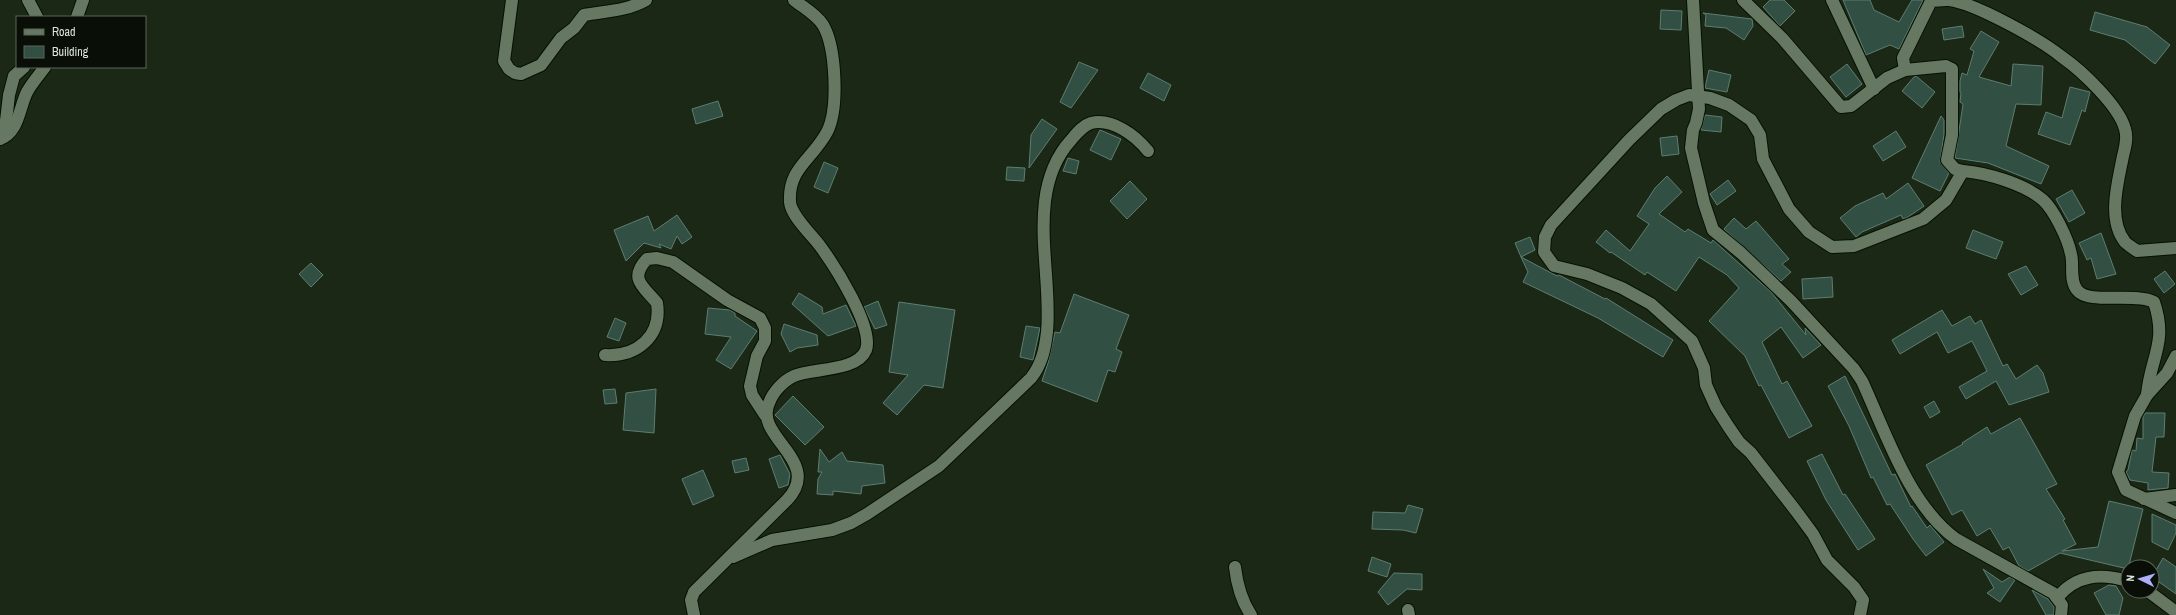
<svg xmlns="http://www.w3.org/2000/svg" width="2176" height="615" font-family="'Archivo Narrow',sans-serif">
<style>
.building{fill:#324f43;stroke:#5e7d70}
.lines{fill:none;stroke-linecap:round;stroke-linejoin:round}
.street-casing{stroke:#051102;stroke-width:14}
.street{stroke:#677862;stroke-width:12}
</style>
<rect width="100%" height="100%" fill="#1a2815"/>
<!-- building -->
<g class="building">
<polygon points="1770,0 1784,0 1795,11 1780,26 1763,7"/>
<polygon points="1843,0 1870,0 1874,10 1899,22 1912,0 1923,0 1899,49 1890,45 1866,55"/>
<polygon points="1661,10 1682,11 1681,30 1660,29"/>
<polygon points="2095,12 2147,27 2170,45 2155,64 2125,40 2090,30"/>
<polygon points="1703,13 1752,19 1753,26 1744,40 1726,28 1705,26 1706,15"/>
<polygon points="1962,26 1964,37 1944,40 1942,29"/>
<polygon points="1981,31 1999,42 1979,77 2011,86 2013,64 2043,66 2041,105 2016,104 2006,146 2049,166 2041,184 1988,163 1955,158 1963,104 1960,102 1961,93 1960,92 1960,81 1962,73 1967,75 1974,51 1970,49"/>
<polygon points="1079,62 1098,70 1071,108 1060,102"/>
<polygon points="1847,64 1862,84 1846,97 1830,77"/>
<polygon points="1709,70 1731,75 1727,92 1705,88"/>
<polygon points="1148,73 1171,85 1164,101 1140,88"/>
<polygon points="1916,76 1935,92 1922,108 1902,91 1914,77"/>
<polygon points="2070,87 2090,92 2085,112 2082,110 2070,145 2038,134 2046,112 2062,118"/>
<polygon points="718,101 723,116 696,124 692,109"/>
<polygon points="1705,115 1722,117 1721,132 1701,130"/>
<polygon points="1941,116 1944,120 1944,134 1940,162 1949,173 1940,191 1912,178"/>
<polygon points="1042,119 1057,129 1029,168 1031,135"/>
<polygon points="1100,130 1121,139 1111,160 1090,150"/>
<polygon points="1896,131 1906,147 1883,161 1873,146"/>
<polygon points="1677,136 1679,154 1662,156 1660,138"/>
<polygon points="1068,158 1079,161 1076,174 1063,171"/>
<polygon points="824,162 838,168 828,193 814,187"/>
<polygon points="1007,167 1025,168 1024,181 1006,180"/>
<polygon points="1667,176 1682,192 1659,214 1685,232 1688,229 1711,243 1713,240 1771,292 1806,335 1805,328 1821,345 1803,358 1781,327 1762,342 1782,384 1787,381 1812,426 1789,438 1761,385 1759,386 1745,356 1709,321 1739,288 1727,275 1699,257 1676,291 1647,272 1645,275 1611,252 1610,253 1596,242 1606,230 1630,251 1649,224 1637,216 1655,188"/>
<polygon points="1728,180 1736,191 1717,205 1710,194"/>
<polygon points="1130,181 1147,199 1127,219 1110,201"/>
<polygon points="1908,183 1924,206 1908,217 1903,219 1901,215 1862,232 1856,237 1840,218 1855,206 1883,193 1886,199"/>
<polygon points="2072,190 2085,213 2069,222 2056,199"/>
<polygon points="677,215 692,237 682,244 677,236 671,249 659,244 661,248 644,243 626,261 614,230 648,216 654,231"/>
<polygon points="1734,218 1746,229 1756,221 1789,259 1782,264 1791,272 1781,281 1724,229"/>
<polygon points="1973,230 2003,242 1996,259 1966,248"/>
<polygon points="2101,233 2116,274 2097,279 2091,258 2087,260 2079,243"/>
<polygon points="1530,237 1535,250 1521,257 1515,243"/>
<polygon points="1521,257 1557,276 1559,275 1605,299 1606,298 1673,340 1663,357 1598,318 1523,282 1528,272"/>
<polygon points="311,263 323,275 311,287 299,274"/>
<polygon points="2026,266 2038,285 2021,295 2008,274"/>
<polygon points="2165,271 2175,284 2164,293 2154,279"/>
<polygon points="1832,277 1833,297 1803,299 1802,279"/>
<polygon points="799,293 822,307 823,314 846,305 856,326 828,336 792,304"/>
<polygon points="1074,294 1129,315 1116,349 1122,352 1115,372 1108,370 1097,402 1042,381 1048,363 1055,332 1060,333"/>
<polygon points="878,301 887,325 875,329 864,307"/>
<polygon points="899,302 955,310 943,388 924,385 897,415 883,403 908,375 889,372"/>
<polygon points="708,308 730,310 735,313 735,316 757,331 731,369 716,360 731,337 705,334"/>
<polygon points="1942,310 1952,326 1970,316 1975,324 1981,320 2003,366 2007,364 2016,379 2037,365 2043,373 2049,392 2009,405 1996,381 1966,399 1959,387 1987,371 1972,341 1948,353 1937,332 1900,354 1892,340"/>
<polygon points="615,318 626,323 619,341 607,337"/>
<polygon points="784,324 817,335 818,345 797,348 790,352 781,334"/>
<polygon points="1026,326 1040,328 1033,360 1020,357"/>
<polygon points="1845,376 1892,475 1895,474 1911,507 1912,506 1927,528 1930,525 1944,542 1926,556 1913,539 1890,504 1887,505 1873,477 1871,478 1849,426 1828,386"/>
<polygon points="615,389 617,403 605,404 603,390"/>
<polygon points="656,389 654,433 623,430 626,393"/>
<polygon points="793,396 824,427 805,445 775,415"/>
<polygon points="1934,401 1940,412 1930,418 1924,407"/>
<polygon points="2145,413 2165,413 2164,437 2156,437 2152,472 2169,473 2168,488 2148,490 2148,483 2130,480 2126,472 2128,470 2132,450 2136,451 2137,438 2143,439 2143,417"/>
<polygon points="2020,418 2057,484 2046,489 2065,519 2063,520 2076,544 2062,551 2098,547 2109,501 2143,509 2128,569 2060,553 2028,571 2019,566 2009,547 2003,550 1990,528 1977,536 1962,510 1952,515 1926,465 1963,444 1962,443 1987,427 1991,434"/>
<polygon points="820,449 829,462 842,452 847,461 883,465 885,483 862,486 861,494 833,491 833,495 817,494 818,479 822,472 818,472"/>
<polygon points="1822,454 1843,495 1845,494 1875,539 1858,550 1826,500 1807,461"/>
<polygon points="780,455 790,474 788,485 779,488 769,459"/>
<polygon points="746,458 749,470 735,473 732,461"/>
<polygon points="703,470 714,496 693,505 682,479"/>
<polygon points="1408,505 1423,509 1416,533 1403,530 1372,529 1373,512 1405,513"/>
<polygon points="2152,514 2176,525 2176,533 2168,550 2152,542"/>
<polygon points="1372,557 1391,564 1387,577 1368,571"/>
<polygon points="2163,558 2176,567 2176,594 2152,577"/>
<polygon points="1983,569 2002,582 2010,577 2015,580 2000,602 1987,593 1994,588"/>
<polygon points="1394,573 1422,574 1422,590 1407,589 1388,605 1378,592"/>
<polygon points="2109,585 2116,586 2123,598 2119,615 2106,615 2094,593"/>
<polygon points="2032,590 2048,599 2054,607 2054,615 2046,615"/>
</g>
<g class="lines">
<!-- street casing -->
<g class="street-casing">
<g id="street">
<polyline points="28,0 37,17"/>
<path d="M512,0L504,61L509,69L515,73L521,74L541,65L561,38L574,28L584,15C606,11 627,11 646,0"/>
<path d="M1693,0L1699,109L1696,123L1693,130L1691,148L1704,203L1713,230L1741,253L1791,301L1854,369L1862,381C1886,433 1909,505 1956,539L2053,593L2062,605L2061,615"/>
<polyline points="1743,0 1782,38 1841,107 1851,106 1887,78 1905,70 1946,66 1952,69 1952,135 1947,160 1955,169 1963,171"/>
<polyline points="1832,0 1874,89"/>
<path d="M1949,0C1975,3 2041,40 2062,57C2082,71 2119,106 2125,129C2128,138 2125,148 2123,156C2118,182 2107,219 2125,242C2128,245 2133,248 2137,251L2176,248"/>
<polyline points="77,17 83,0"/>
<polyline points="1905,70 1903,58 1931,1 1946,0"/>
<polyline points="0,131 6,121 9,95 14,76 24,67"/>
<path d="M0,139C19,132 19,108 27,92C32,83 39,75 45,67"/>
<path d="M605,355C637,357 662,336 657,303C644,287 628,279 647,259L657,258L673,262L727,300L760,318L765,328V341L757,356L750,386L752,395L765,415"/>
<polyline points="2176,356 2167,373 2147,395 2135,416 2118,472 2126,490 2176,513"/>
<polyline points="2144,499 2176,495"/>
<path d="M733,557L772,540L832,530L851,523L867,514L939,466L1031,378C1042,364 1045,349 1047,332C1053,271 1024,192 1071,140C1077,133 1082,126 1091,123C1112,118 1135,135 1148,151"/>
<path d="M1235,567C1237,585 1241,600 1251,615"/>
<polyline points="2148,591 2176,612"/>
<path d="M2057,598C2076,574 2101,573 2128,581"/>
<polyline points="1408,610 1409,615"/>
<path d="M694,615L691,600L694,592L787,500C824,461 753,437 769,403C773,392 783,381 794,376C812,368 857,372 866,350C874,327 834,265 820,246C812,235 791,216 790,202C788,168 812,160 827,132C839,109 836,47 823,25C816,14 804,8 794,0"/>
<path d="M1860,615L1863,600L1854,587L1827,560L1813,534L1796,511L1751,453L1739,442L1728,426L1716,407L1706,385L1704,368L1692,341L1651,304L1622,288L1587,274L1554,266L1544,252L1545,237L1551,225L1629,140L1661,109L1676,100L1689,95L1710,98L1729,105L1751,120L1760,135L1763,159L1789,209L1809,232L1832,247L1854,246L1923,219L1946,200L1963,171C1987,173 2025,184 2043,200C2054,210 2068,239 2071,254C2074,265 2069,280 2077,290C2088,305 2136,292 2154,302C2168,343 2150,358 2147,395"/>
</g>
</g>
<!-- street -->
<use href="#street" class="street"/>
</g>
<!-- legend -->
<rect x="16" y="16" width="130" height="52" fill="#090f07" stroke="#5d655b"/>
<rect x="24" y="29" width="20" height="6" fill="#677862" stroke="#5d655b"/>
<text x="52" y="36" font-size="12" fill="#dbe5d8">Road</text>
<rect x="24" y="46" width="20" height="12" fill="#324f43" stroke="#5d655b"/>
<text x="52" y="56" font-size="12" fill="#dbe5d8">Building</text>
<!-- north arrow -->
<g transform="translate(2140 579) rotate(275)"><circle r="19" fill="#090f07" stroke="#5d655b"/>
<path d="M0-3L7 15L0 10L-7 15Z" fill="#aeaefa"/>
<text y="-6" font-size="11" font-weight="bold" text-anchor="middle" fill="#dbe5d8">N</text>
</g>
</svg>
